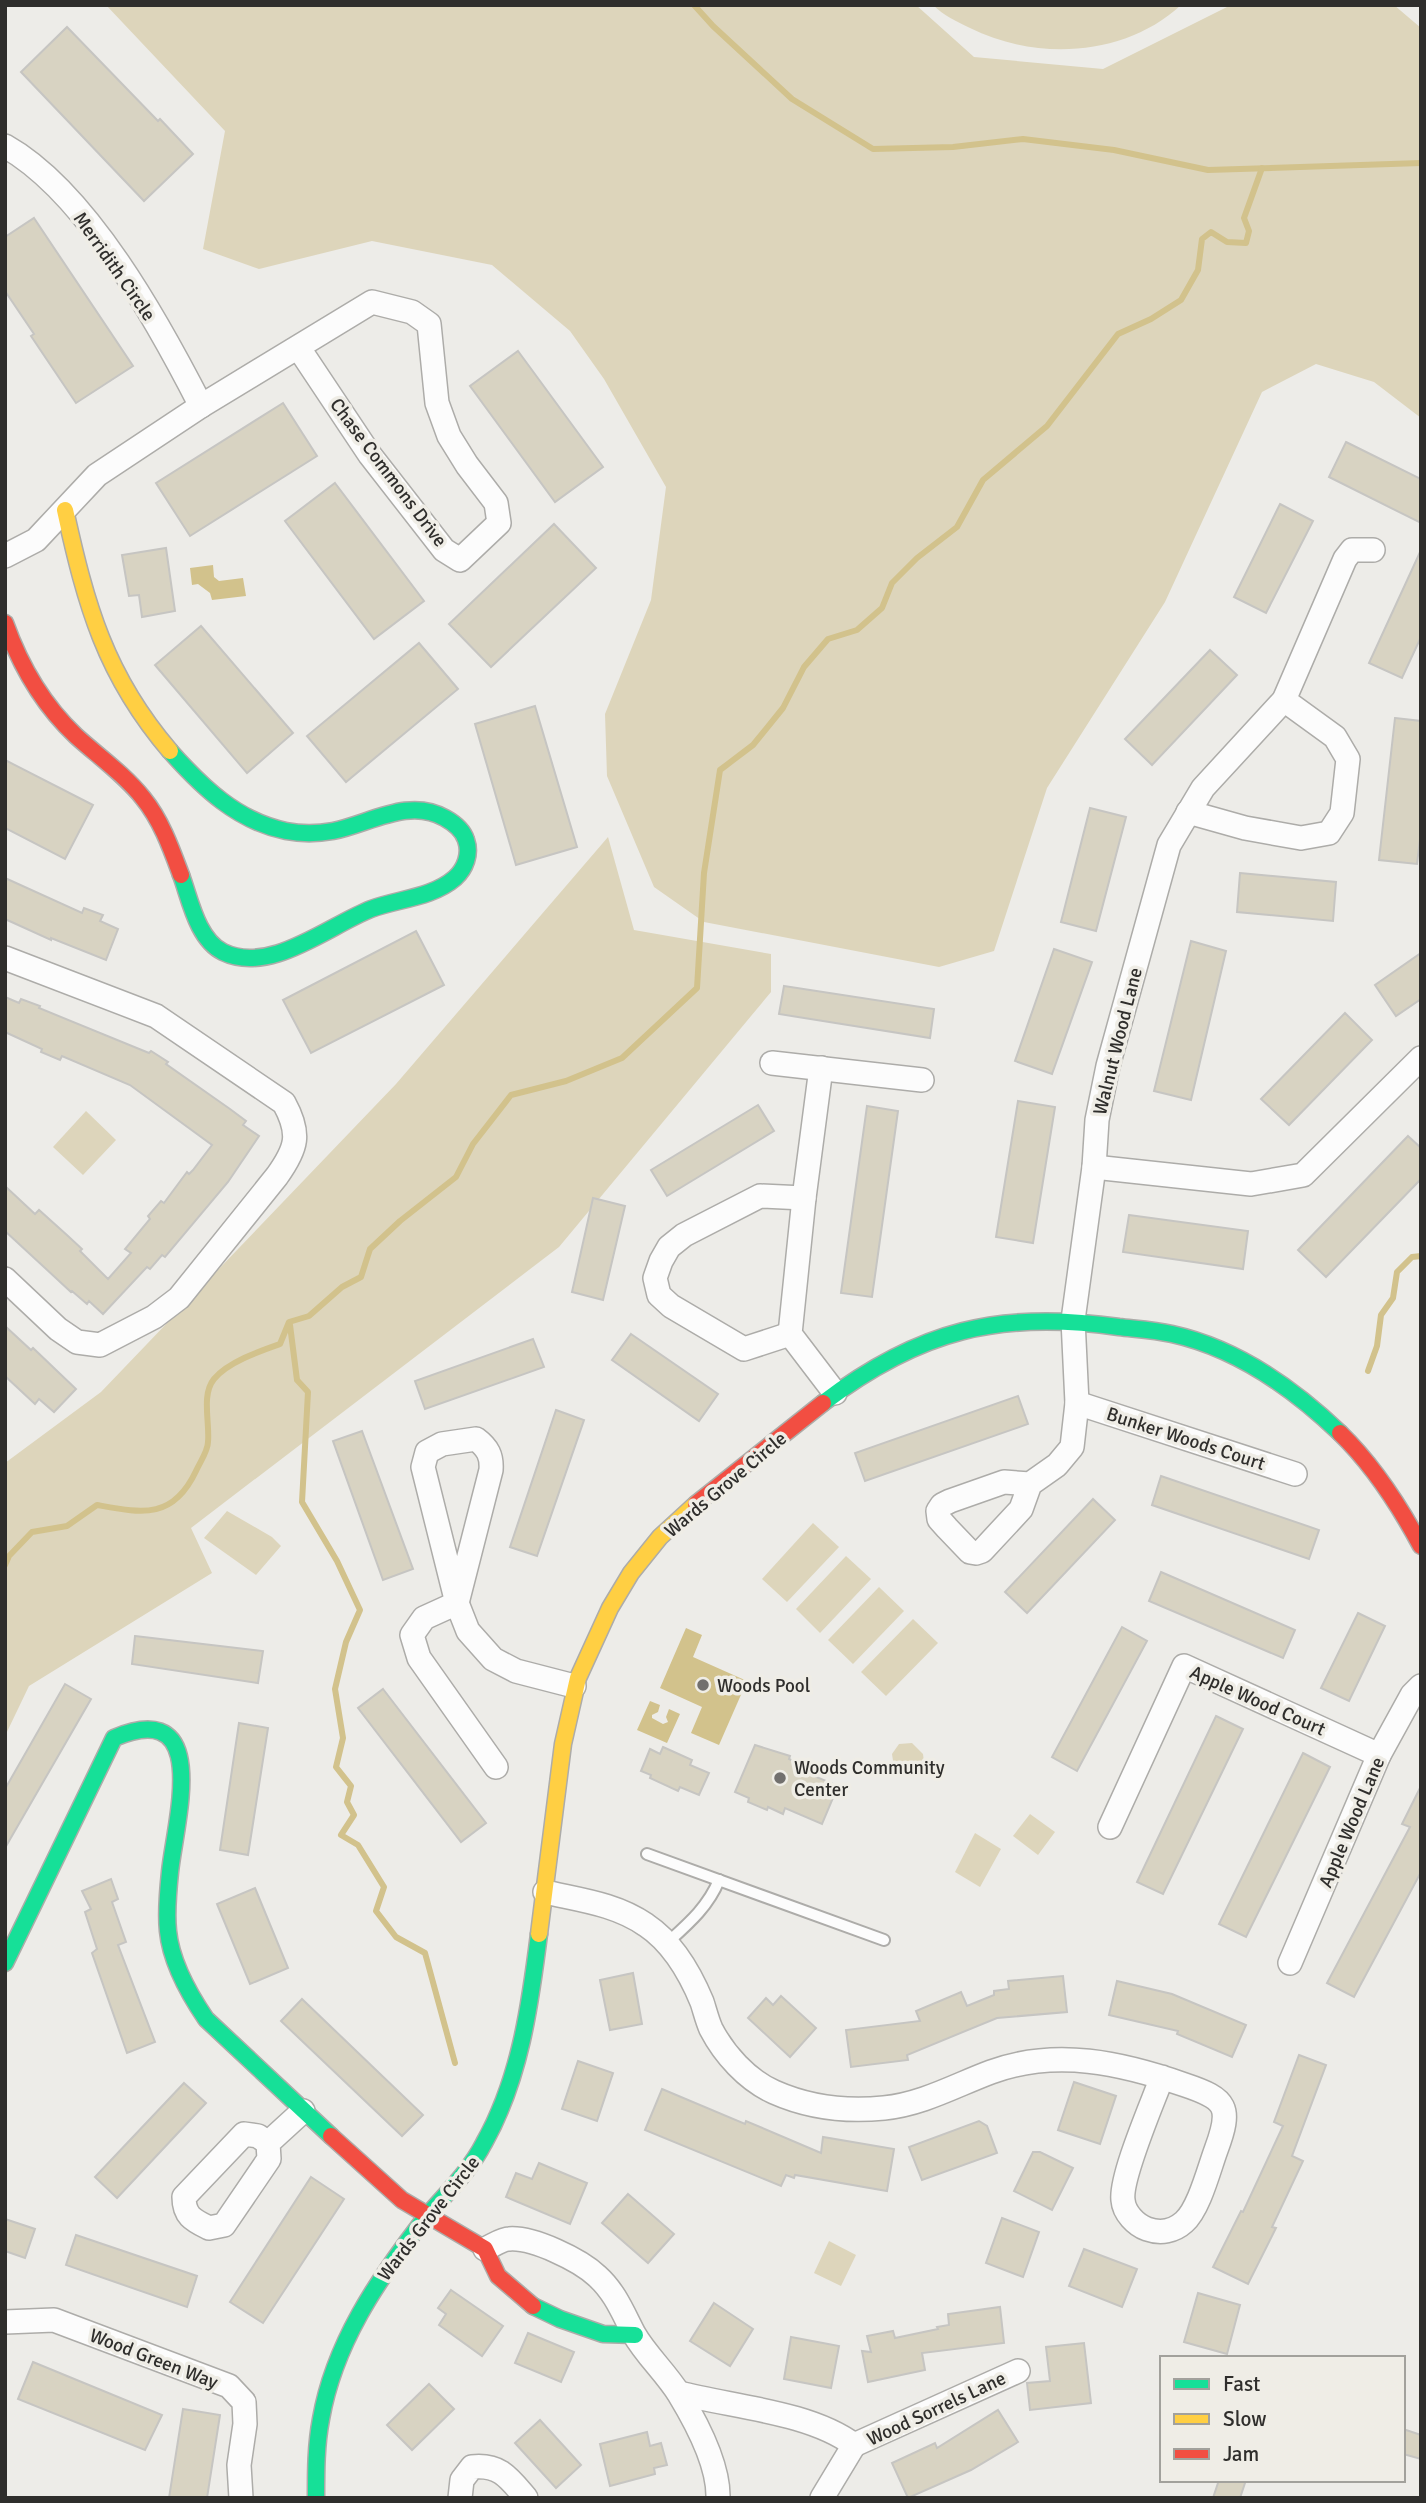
<svg xmlns="http://www.w3.org/2000/svg" width="1426" height="2503" font-family="Signika,sans-serif">
<style>
.green{fill:#ddd5bb}
.water{fill:#d2c28c}
.lines{fill:none;stroke-linecap:round;stroke-linejoin:round}
.stream{stroke:#d2c28c;stroke-width:6}
.building{fill:#d8d3c2;stroke:#c6c5c2;stroke-width:2}
.lane-casing{stroke:#adaca9;stroke-width:14}
.street-casing{stroke:#adaca9;stroke-width:26}
.fast-casing{stroke:#adaca9;stroke-width:19}
.slow-casing{stroke:#adaca9;stroke-width:19}
.jam-casing{stroke:#adaca9;stroke-width:19}
.lane{stroke:#fcfcfc;stroke-width:10}
.street{stroke:#fcfcfc;stroke-width:23}
.fast{stroke:#16e098;stroke-width:16}
.slow{stroke:#ffcf43;stroke-width:16}
.jam{stroke:#f24e42;stroke-width:16}
.poi-dot{fill:#72706e;stroke:#efede6;stroke-width:2.5}
.labels{text-anchor:middle;stroke-width:7;stroke-linejoin:round;paint-order:stroke}
.street-label{font-size:19px;fill:#2f2e2c;stroke:#efede6}
.poi-label{font-size:19px;fill:#2f2e2c;stroke:#efede6;text-anchor:start}
</style>
<rect width="100%" height="100%" fill="#edece8"/>
<!-- green -->
<g class="green">
<polygon points="106,5 916,5 974,57 1103,69 1231,5 1394,5 1421,28 1421,418 1374,382 1316,364 1262,392 1165,602 1047,788 994,951 939,967 704,922 654,887 607,776 605,714 651,600 666,487 604,379 570,331 492,265 372,241 259,269 203,249 225,131"/>
<path d="M933,5H1181C1125,57 1036,61 970,28C956,21 944,16 933,5Z"/>
<polygon points="608,837 634,930 771,954 771,992 559,1247 191,1528 212,1573 29,1686 5,1736 5,1463 101,1392 396,1084"/>
<polygon points="86,1111 116,1140 83,1175 53,1147"/>
<polygon points="227,1511 272,1537 281,1546 256,1575 204,1538"/>
<polygon points="813,1523 839,1547 787,1602 762,1579"/>
<polygon points="846,1556 871,1579 820,1633 796,1609"/>
<polygon points="879,1587 904,1611 853,1664 828,1640"/>
<polygon points="913,1619 938,1643 886,1696 861,1672"/>
<polygon points="912,1743 923,1754 925,1771 898,1770 894,1767 892,1754 899,1744"/>
<polygon points="1030,1814 1055,1832 1038,1855 1013,1836"/>
<polygon points="975,1833 1001,1849 980,1887 955,1872"/>
<polygon points="829,2241 856,2255 841,2286 814,2273"/>
</g>
<!-- water -->
<g class="water">
<polygon points="213,565 214,577 219,581 243,578 246,596 212,600 210,593 198,584 192,585 190,568"/>
<polygon points="686,1628 702,1635 693,1657 747,1681 719,1745 691,1733 702,1707 660,1688"/>
<polygon points="650,1701 660,1705 658,1712 652,1715 652,1718 663,1724 668,1722 666,1717 669,1709 680,1714 667,1743 637,1730"/>
</g>
<g class="lines">
<!-- stream -->
<g class="stream">
<polyline points="694,5 713,26 792,99 873,149 953,147 1023,139 1114,150 1208,170 1421,163"/>
<polyline points="290,1325 297,1380 308,1392 302,1502 337,1561 360,1610 346,1642 335,1689 343,1738 336,1767 351,1786 347,1802 354,1815 341,1835 358,1845 384,1887 376,1911 396,1937 425,1953 455,2063"/>
<polyline points="1368,1371 1377,1346 1381,1315 1393,1298 1397,1272 1412,1257 1421,1256"/>
<path d="M5,1565L9,1556L32,1532L67,1526L97,1505C142,1513 173,1520 196,1471C200,1462 208,1451 208,1442C210,1423 201,1395 214,1379C228,1362 260,1351 280,1344L289,1322L309,1316L342,1287L361,1277L370,1249L400,1221L456,1177L473,1144L511,1095L566,1081L622,1058L697,988L704,873L720,770L753,745L783,708L804,667L828,639L857,630L882,608L892,583L917,558L957,527L983,480L1047,426L1118,334L1151,319L1181,300L1198,270L1202,239L1211,232L1227,242L1246,243L1249,231L1244,218L1262,168"/>
</g>
</g>
<!-- building -->
<g class="building">
<polygon points="67,27 158,121 160,119 193,154 144,201 21,72"/>
<polygon points="34,218 133,366 76,403 31,336 34,334 5,291 5,237"/>
<polygon points="518,351 603,467 555,502 470,386"/>
<polygon points="283,403 317,456 190,536 156,483"/>
<polygon points="1346,442 1421,479 1421,523 1329,477"/>
<polygon points="335,483 424,601 374,639 285,521"/>
<polygon points="1280,504 1313,521 1266,613 1234,597"/>
<polygon points="554,524 596,568 491,667 449,624"/>
<polygon points="166,548 175,611 142,617 139,595 129,596 122,555"/>
<polygon points="1421,550 1421,637 1402,678 1369,663"/>
<polygon points="201,626 293,733 247,773 155,665"/>
<polygon points="419,643 458,689 346,782 307,736"/>
<polygon points="1210,650 1237,675 1152,765 1125,739"/>
<polygon points="535,706 577,847 516,865 475,724"/>
<polygon points="1395,718 1421,721 1421,831 1417,864 1379,860"/>
<polygon points="5,760 93,805 65,859 5,828"/>
<polygon points="1090,808 1126,817 1096,931 1061,922"/>
<polygon points="1240,873 1336,882 1333,921 1237,912"/>
<polygon points="5,878 82,913 84,908 103,915 100,921 118,929 106,960 51,938 51,940 5,919"/>
<polygon points="416,931 444,985 311,1053 283,1000"/>
<polygon points="1191,941 1226,951 1191,1100 1154,1091"/>
<polygon points="1054,949 1092,962 1052,1074 1015,1061"/>
<polygon points="1421,953 1421,999 1396,1016 1375,985"/>
<polygon points="784,986 934,1009 930,1038 779,1014"/>
<polygon points="5,997 19,1003 21,999 40,1006 39,1008 149,1053 151,1051 168,1062 166,1064 230,1109 246,1121 243,1125 259,1136 228,1182 165,1257 162,1255 150,1269 147,1267 103,1314 89,1301 87,1304 72,1291 71,1292 5,1231 5,1186 35,1214 39,1210 68,1236 82,1249 80,1251 108,1279 131,1253 125,1249 150,1219 148,1216 161,1201 164,1203 187,1172 189,1174 193,1170 212,1145 130,1085 62,1056 60,1060 41,1052 42,1049 5,1032"/>
<polygon points="1345,1013 1372,1040 1289,1125 1261,1099"/>
<polygon points="1018,1101 1055,1107 1033,1243 996,1237"/>
<polygon points="758,1105 774,1131 667,1196 651,1170"/>
<polygon points="867,1106 898,1111 872,1297 841,1293"/>
<polygon points="1408,1136 1421,1148 1421,1179 1326,1277 1298,1250"/>
<polygon points="593,1198 625,1206 603,1300 572,1292"/>
<polygon points="1129,1215 1248,1231 1243,1269 1123,1252"/>
<polygon points="5,1326 31,1350 33,1348 76,1389 54,1412 39,1399 35,1404 5,1376"/>
<polygon points="631,1334 718,1394 699,1421 612,1360"/>
<polygon points="533,1339 544,1367 425,1409 415,1381"/>
<polygon points="1018,1396 1028,1424 865,1481 855,1453"/>
<polygon points="556,1410 584,1420 537,1556 510,1547"/>
<polygon points="362,1431 413,1569 383,1580 333,1441"/>
<polygon points="1161,1476 1319,1530 1309,1559 1152,1505"/>
<polygon points="1093,1499 1115,1520 1027,1613 1005,1592"/>
<polygon points="1161,1572 1295,1630 1283,1658 1149,1601"/>
<polygon points="1358,1613 1385,1626 1349,1701 1321,1688"/>
<polygon points="1122,1627 1147,1641 1077,1771 1052,1757"/>
<polygon points="135,1636 263,1651 258,1683 132,1664"/>
<polygon points="65,1684 91,1699 5,1848 5,1789"/>
<polygon points="383,1689 486,1823 461,1842 358,1708"/>
<polygon points="1216,1716 1243,1729 1163,1894 1137,1882"/>
<polygon points="239,1723 268,1728 248,1855 220,1850"/>
<polygon points="755,1745 790,1756 789,1759 804,1766 802,1771 838,1786 822,1824 785,1808 783,1814 768,1807 767,1810 748,1802 749,1798 735,1792"/>
<polygon points="663,1747 692,1760 690,1765 709,1773 699,1795 680,1787 678,1791 650,1778 651,1775 641,1771 650,1749 660,1754"/>
<polygon points="1303,1753 1330,1767 1246,1937 1219,1924"/>
<polygon points="1421,1786 1421,1872 1354,1997 1327,1983 1410,1827 1402,1824"/>
<polygon points="111,1879 118,1899 112,1902 126,1942 118,1945 155,2042 127,2053 92,1953 97,1949 85,1912 91,1909 82,1891"/>
<polygon points="255,1888 288,1968 250,1984 217,1904"/>
<polygon points="633,1973 642,2024 610,2030 600,1980"/>
<polygon points="1063,1976 1067,2012 997,2018 907,2055 908,2060 851,2067 846,2030 920,2021 916,2011 961,1992 967,2006 994,1995 994,1991 1009,1989 1008,1981"/>
<polygon points="1117,1981 1172,1994 1246,2025 1232,2057 1177,2034 1178,2031 1109,2015"/>
<polygon points="781,1996 816,2028 790,2057 748,2018 766,1998 773,2005"/>
<polygon points="302,1999 423,2115 402,2136 281,2021"/>
<polygon points="1299,2055 1326,2065 1292,2156 1303,2161 1272,2227 1276,2228 1248,2284 1213,2267 1241,2211 1243,2212 1283,2126 1274,2122"/>
<polygon points="578,2061 613,2073 597,2121 562,2109"/>
<polygon points="1074,2082 1116,2096 1100,2144 1058,2130"/>
<polygon points="184,2083 206,2103 117,2198 95,2177"/>
<polygon points="662,2089 745,2124 746,2121 821,2153 823,2137 894,2149 887,2191 795,2175 794,2178 786,2175 781,2186 645,2130"/>
<polygon points="979,2121 987,2126 997,2153 922,2180 909,2147"/>
<polygon points="1033,2152 1040,2152 1073,2168 1052,2210 1014,2191"/>
<polygon points="539,2163 587,2183 570,2224 506,2197 516,2173 532,2179"/>
<polygon points="311,2177 344,2199 263,2323 230,2302"/>
<polygon points="628,2194 674,2234 648,2263 602,2223"/>
<polygon points="1002,2218 1039,2232 1023,2277 986,2263"/>
<polygon points="5,2219 35,2229 25,2258 5,2251"/>
<polygon points="76,2235 197,2276 187,2307 66,2265"/>
<polygon points="1084,2249 1137,2269 1122,2307 1069,2286"/>
<polygon points="451,2290 503,2326 482,2356 439,2325 446,2314 438,2308"/>
<polygon points="1198,2293 1240,2305 1227,2354 1184,2342"/>
<polygon points="714,2303 753,2329 730,2366 690,2341"/>
<polygon points="1000,2307 1004,2343 922,2353 925,2370 868,2382 862,2351 871,2352 867,2336 893,2331 895,2338 938,2329 937,2327 949,2325 948,2314"/>
<polygon points="528,2333 574,2352 561,2382 515,2363"/>
<polygon points="791,2337 839,2346 831,2388 784,2379"/>
<polygon points="1084,2343 1091,2403 1030,2410 1027,2383 1050,2381 1046,2347"/>
<polygon points="33,2362 162,2415 145,2450 18,2399"/>
<polygon points="429,2384 454,2409 412,2450 387,2425"/>
<polygon points="183,2409 220,2415 207,2498 169,2498"/>
<polygon points="998,2410 1018,2442 971,2470 908,2498 892,2463 935,2443 937,2448"/>
<polygon points="540,2420 581,2465 556,2488 515,2443"/>
<polygon points="1403,2429 1421,2435 1421,2459 1403,2454"/>
<polygon points="647,2432 650,2446 661,2443 667,2465 654,2468 655,2474 610,2486 600,2444"/>
<polygon points="1219,2480 1246,2480 1240,2498 1213,2498"/>
</g>
<g class="lines">
<!-- lane casing -->
<g class="lane-casing">
<g id="lane">
<polyline points="647,1854 884,1940"/>
<path d="M667,1943C688,1924 708,1907 719,1880"/>
</g>
</g>
<!-- street casing -->
<g class="street-casing">
<g id="street">
<path d="M5,146C87,192 159,324 201,406"/>
<polyline points="5,556 36,540 97,475 201,406 372,302 412,312 429,324 437,403 449,436 467,465 496,503 499,523 460,560 444,550 370,455 298,347"/>
<polyline points="1188,812 1245,828 1301,838 1329,833 1342,813 1348,759 1335,737 1284,700"/>
<path d="M5,958L156,1016L284,1103C301,1134 297,1148 277,1176L179,1298L154,1317L100,1345L77,1342L58,1329L5,1279"/>
<polyline points="772,1063 922,1080"/>
<polyline points="821,1068 804,1198 790,1334 835,1393"/>
<polyline points="1094,1167 1251,1184 1303,1175 1421,1058"/>
<polyline points="790,1334 744,1349 671,1306 659,1295 655,1278 661,1261 669,1247 684,1235 760,1196 804,1198"/>
<polyline points="1077,1403 1295,1474"/>
<path d="M476,1439C488,1448 492,1456 491,1470L457,1603L423,1467L427,1452L442,1444Z"/>
<polyline points="1030,1484 1004,1482 950,1501 942,1505 938,1511 939,1519 947,1528 970,1552 976,1553 982,1551 1021,1509 1030,1484 1057,1465 1072,1447 1077,1403 1073,1320 1094,1167 1097,1120 1108,1066 1169,845 1203,788 1284,700 1345,559 1352,550 1373,550"/>
<polyline points="496,1767 419,1658 412,1635 424,1618 457,1603 468,1631 493,1659 516,1671 574,1686"/>
<polyline points="1110,1827 1184,1666 1379,1755"/>
<path d="M545,1892C580,1900 616,1904 646,1925C673,1943 690,1973 702,2002C705,2011 707,2020 711,2029C724,2054 747,2080 774,2092C810,2108 845,2112 884,2108C923,2104 956,2085 991,2072C1056,2048 1122,2063 1185,2085C1227,2099 1232,2107 1216,2150C1209,2169 1199,2209 1184,2222C1174,2231 1161,2234 1147,2229C1136,2225 1124,2213 1123,2200C1120,2177 1153,2102 1162,2077"/>
<polyline points="1290,1963 1379,1755 1412,1695 1421,1686"/>
<path d="M268,2143L258,2136L244,2134L184,2197C184,2216 193,2220 209,2228L224,2225L269,2159L268,2143L303,2111"/>
<path d="M485,2249C492,2246 502,2239 509,2239C533,2237 580,2260 597,2276C615,2292 623,2313 634,2334C646,2355 666,2373 679,2394C696,2422 719,2465 718,2498"/>
<polyline points="5,2322 54,2320 229,2386 244,2402 245,2424 239,2465 241,2498"/>
<path d="M679,2393C733,2407 810,2412 854,2445L1018,2371"/>
<path d="M460,2498L462,2480L472,2467C500,2464 509,2478 526,2498"/>
<polyline points="822,2498 854,2445"/>
</g>
</g>
<!-- fast casing -->
<g class="fast-casing">
<g id="fast">
<path d="M170,751C202,787 237,821 286,831C301,834 317,834 333,831C369,824 409,797 445,818C454,823 463,830 466,840C471,854 465,869 455,878C432,898 397,899 371,909C328,926 270,975 223,952C197,939 190,899 181,875"/>
<path d="M823,1403C919,1330 1000,1310 1119,1327C1136,1329 1154,1330 1172,1334C1236,1348 1293,1388 1340,1433"/>
<path d="M5,1963L114,1738C213,1696 175,1822 170,1872C168,1891 166,1913 168,1931C171,1962 189,1994 206,2019L331,2136"/>
<polyline points="533,2306 560,2319 603,2334 635,2335"/>
<path d="M316,2498C316,2471 316,2445 321,2419C334,2344 377,2281 422,2222C443,2196 468,2174 484,2143C520,2079 530,2006 539,1934"/>
</g>
</g>
<!-- slow casing -->
<g class="slow-casing">
<g id="slow">
<path d="M65,510C86,605 105,675 170,751"/>
<polyline points="539,1934 563,1744 578,1678 610,1608 631,1573 660,1537 696,1504"/>
</g>
</g>
<!-- jam casing -->
<g class="jam-casing">
<g id="jam">
<path d="M5,623C20,665 43,705 76,736C98,756 124,774 143,798C161,820 171,848 181,875"/>
<path d="M1340,1433C1374,1466 1399,1505 1421,1546"/>
<polyline points="696,1504 823,1403"/>
<polyline points="331,2136 402,2200 485,2249 498,2276 533,2306"/>
</g>
</g>
<!-- lane -->
<use href="#lane" class="lane"/>
<!-- street -->
<use href="#street" class="street"/>
<!-- fast -->
<use href="#fast" class="fast"/>
<!-- slow -->
<use href="#slow" class="slow"/>
<!-- jam -->
<use href="#jam" class="jam"/>
</g>
<!-- markers -->
<g class="poi-dot">
<circle cx="703" cy="1685" r="7"/>
<circle cx="780" cy="1778" r="7"/>
</g>
<g class="labels">
<!-- street labels -->
<g class="street-label">
<text transform="translate(115 266) rotate(55)" y="7">Merridith Circle</text>
<text transform="translate(389 472) rotate(53)" y="7">Chase Commons Drive</text>
<text transform="translate(1117 1041) rotate(-76)" y="7">Walnut Wood Lane</text>
<text transform="translate(1186 1438) rotate(18)" y="7">Bunker Woods Court</text>
<text transform="translate(725 1484) rotate(-40)" y="7">Wards Grove Circle</text>
<text transform="translate(1258 1700) rotate(24)" y="7">Apple Wood Court</text>
<text transform="translate(1351 1822) rotate(-67)" y="7">Apple Wood Lane</text>
<text transform="translate(428 2218) rotate(-52)" y="7">Wards Grove Circle</text>
<text transform="translate(154 2358) rotate(21)" y="7">Wood Green Way</text>
<text transform="translate(936 2408) rotate(-25)" y="7">Wood Sorrels Lane</text>
</g>
<!-- poi labels -->
<g class="poi-label">
<text x="717" y="1692">Woods Pool</text>
<text x="794" y="1774">Woods Community<tspan x="794" dy="22">Center</tspan></text>
</g>
</g>
<!-- border -->
<rect width="1426" height="2503" fill="none" stroke="#2f2e2c" stroke-width="14"/>
<!-- legend -->
<rect x="1160" y="2356" width="245" height="126" fill="#efede6" stroke="#a2a19c" stroke-width="2"/>
<rect x="1174" y="2379" width="35" height="10" fill="#16e098" stroke="#a2a19c" stroke-width="2"/>
<text x="1223" y="2391" font-size="21" fill="#2f2e2c">Fast</text>
<rect x="1174" y="2414" width="35" height="10" fill="#ffcf43" stroke="#a2a19c" stroke-width="2"/>
<text x="1223" y="2426" font-size="21" fill="#2f2e2c">Slow</text>
<rect x="1174" y="2449" width="35" height="10" fill="#f24e42" stroke="#a2a19c" stroke-width="2"/>
<text x="1223" y="2461" font-size="21" fill="#2f2e2c">Jam</text>
</svg>
